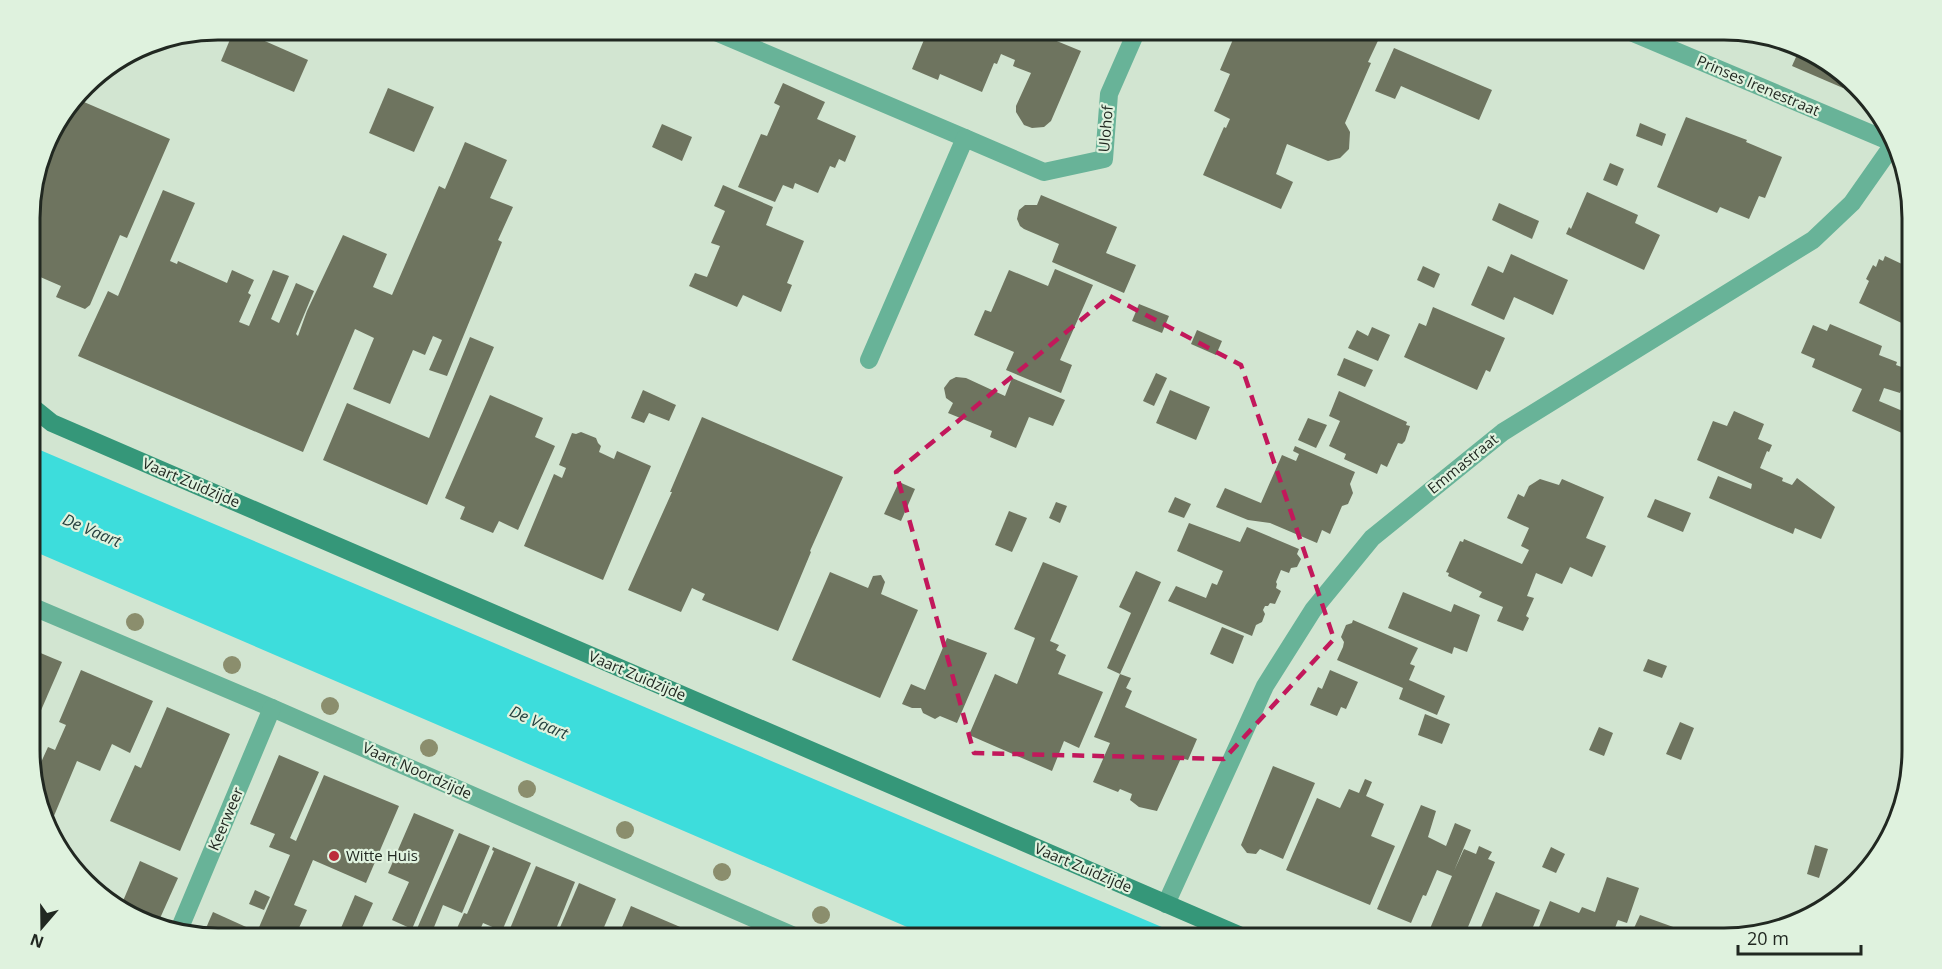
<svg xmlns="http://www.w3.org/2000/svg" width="1942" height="969" font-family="'Open Sans',sans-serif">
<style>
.water{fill:#3ddddc}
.building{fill:#6e745f}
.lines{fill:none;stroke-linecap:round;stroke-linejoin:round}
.minor{stroke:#68b398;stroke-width:18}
.secondary{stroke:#359779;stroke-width:18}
.tree{fill:#8b8e6d}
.marked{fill:none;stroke:#c2185b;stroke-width:4.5;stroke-dasharray:12 8;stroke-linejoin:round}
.poi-dot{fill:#bc2b3a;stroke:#dff2de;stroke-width:2}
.labels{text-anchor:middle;stroke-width:4.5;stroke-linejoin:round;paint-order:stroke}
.street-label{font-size:15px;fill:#212821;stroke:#dff2de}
.poi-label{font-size:15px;fill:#212821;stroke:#dff2de;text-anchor:start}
.water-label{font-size:16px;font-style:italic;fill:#243e3d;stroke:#dff2de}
.rim{fill:none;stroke:#212821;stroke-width:3}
</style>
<rect width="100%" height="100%" fill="#d2e5d1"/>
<!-- water -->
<polygon class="water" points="31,444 40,450 1190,939 935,939 31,550"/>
<!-- building -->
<g class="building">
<polygon points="234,30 240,30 308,60 294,92 221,61"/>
<polygon points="852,30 881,30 877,40"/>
<polygon points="928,30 1050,30 1047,37 1081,51 1051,121 1044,127 1032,128 1024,125 1016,112 1016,106 1031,73 1013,66 1015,60 1001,54 997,64 994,63 982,92 940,74 938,80 912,69"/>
<polygon points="1237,30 1260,30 1281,39 1285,30 1383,30 1368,62 1371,63 1345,123 1350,132 1349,149 1340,158 1328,161 1287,144 1276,174 1293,182 1281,209 1203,175 1224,127 1226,128 1230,119 1214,111 1230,74 1220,70"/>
<polygon points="1394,48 1492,90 1479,120 1401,86 1395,99 1375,91"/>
<polygon points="1800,48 1807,49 1845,82 1843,88 1792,66"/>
<polygon points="783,83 825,102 817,119 856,136 845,162 839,159 835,168 830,166 818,193 795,183 793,189 783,185 775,202 738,187 761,134 767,136 780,106 774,103"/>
<polygon points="388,88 434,107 414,152 369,133"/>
<polygon points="77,99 170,139 127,238 120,235 90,305 85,309 56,297 61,286 31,273 31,266 39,247 31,243 30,205 49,135"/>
<polygon points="1686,117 1747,140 1746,142 1782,157 1765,198 1759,196 1749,219 1720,207 1717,213 1657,187"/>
<polygon points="1640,123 1666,134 1662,146 1636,136"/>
<polygon points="662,124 692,137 682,161 652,147"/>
<polygon points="465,142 507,160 490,198 513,207 498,240 502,242 447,376 429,370 442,340 433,336 425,355 413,350 390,404 353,389 374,338 355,329 303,452 78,356 108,291 118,296 163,190 195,203 170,261 177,264 178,261 227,283 232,270 254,280 248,293 251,295 239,322 249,326 273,270 289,276 271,319 279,323 296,283 314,291 296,334 298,336 307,311 343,235 387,254 373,287 392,295 439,186 445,189"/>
<polygon points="1610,163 1624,169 1617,186 1603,180"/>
<polygon points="723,185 773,207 766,225 804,241 787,283 792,285 781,312 743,295 737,307 689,286 695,273 707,277 720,246 711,243 725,211 714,206"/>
<polygon points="1587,192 1638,215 1635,223 1660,235 1644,270 1566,234 1569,227 1571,229"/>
<polygon points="1041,195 1117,227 1106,253 1136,265 1124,293 1052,262 1059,244 1024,229 1020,226 1017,219 1019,210 1025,205 1037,205"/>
<polygon points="1499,203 1539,221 1532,239 1492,220"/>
<polygon points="1511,254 1568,280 1553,315 1514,297 1504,320 1471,305 1488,266 1503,273"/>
<polygon points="1885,256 1904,265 1902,270 1911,275 1911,336 1905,333 1908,326 1859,303 1869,281 1866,279 1873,265 1876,267 1879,259 1883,261"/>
<polygon points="1423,266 1440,274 1434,288 1417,280"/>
<polygon points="1055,269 1093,285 1060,360 1072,365 1061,393 1006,370 1014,352 974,335 985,310 991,312 1009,270 1048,286"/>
<polygon points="1139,304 1169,316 1162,333 1132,321"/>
<polygon points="1433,307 1505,338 1490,372 1486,370 1477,390 1404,357 1419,323 1426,326"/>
<polygon points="1830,324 1882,346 1879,355 1897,362 1896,365 1910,370 1900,393 1884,388 1879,401 1905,412 1908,405 1911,406 1911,437 1852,411 1862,389 1812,367 1815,359 1801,353 1813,325 1827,331"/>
<polygon points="1372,327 1390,335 1378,361 1348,348 1357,330 1368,336"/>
<polygon points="1197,330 1222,341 1216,355 1191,344"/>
<polygon points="470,337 494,347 427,505 323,460 347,403 429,438"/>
<polygon points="1344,358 1373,370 1365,387 1337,375"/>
<polygon points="1156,373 1167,378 1154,406 1143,401"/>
<polygon points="956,377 966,378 1005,396 1012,378 1065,400 1053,426 1029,417 1016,448 990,437 992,431 948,413 953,403 946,398 944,388 950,380"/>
<polygon points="643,390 676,405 669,421 649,413 644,423 631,418"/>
<polygon points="1170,390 1210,407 1196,440 1156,423"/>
<polygon points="1339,391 1407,422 1406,425 1410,426 1405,441 1402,444 1398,443 1387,467 1381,464 1377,474 1344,459 1346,454 1329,446 1340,421 1329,416"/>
<polygon points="490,395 543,418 535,437 555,446 518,530 499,521 493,533 460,519 465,507 445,498"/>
<polygon points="1734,411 1764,424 1758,439 1772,445 1769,452 1767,451 1760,468 1783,478 1782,481 1792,485 1797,478 1835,507 1821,539 1795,528 1793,534 1709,498 1718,476 1751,489 1752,484 1697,460 1713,421 1727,426"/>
<polygon points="702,417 843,477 810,551 811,552 778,631 702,600 705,594 692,588 681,612 628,590 672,492 670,492"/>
<polygon points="1308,418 1327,425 1316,448 1298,440"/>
<polygon points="581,432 596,438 598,443 601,446 599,452 614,459 617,451 651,466 603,580 524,546 554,474 562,478 566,468 559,465 572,433 576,434"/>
<polygon points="1295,446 1355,472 1350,484 1353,493 1348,504 1342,506 1330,534 1322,530 1317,543 1270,523 1248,520 1216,507 1225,488 1261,503 1282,455 1296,461 1299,454 1293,451"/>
<polygon points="1540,479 1559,485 1562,479 1604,497 1586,538 1606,546 1592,577 1570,567 1562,584 1536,573 1527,596 1534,598 1526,616 1529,618 1523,631 1497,621 1503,607 1479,597 1482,592 1448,576 1449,573 1446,572 1460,541 1463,542 1464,539 1522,564 1529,550 1521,546 1529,528 1507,518 1518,494 1524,497 1529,486"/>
<polygon points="899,482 915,489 901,521 884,514"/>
<polygon points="1175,497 1191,504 1184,518 1168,512"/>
<polygon points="1655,499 1691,513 1683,532 1647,517"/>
<polygon points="1056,502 1067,506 1060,523 1049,518"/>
<polygon points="1009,511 1027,518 1012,552 995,545"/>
<polygon points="1189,523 1240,542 1247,527 1299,549 1297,554 1301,559 1297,567 1291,568 1289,573 1281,570 1276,582 1277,584 1276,588 1281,591 1275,604 1270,603 1268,606 1265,606 1263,610 1265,614 1262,622 1256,625 1252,636 1168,601 1176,586 1206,598 1212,583 1217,585 1223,571 1177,551"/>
<polygon points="1043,562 1078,576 1050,641 1059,645 1056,650 1066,655 1058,674 1103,692 1079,748 1064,741 1052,771 969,735 995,674 1017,684 1035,638 1014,629"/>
<polygon points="1136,571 1161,582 1120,674 1107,668 1131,613 1119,607"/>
<polygon points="830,572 868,588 873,576 881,575 885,582 881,594 918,610 880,698 792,660"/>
<polygon points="1403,592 1451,612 1454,604 1480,615 1467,652 1454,647 1452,654 1388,628"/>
<polygon points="1353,620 1418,648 1410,664 1415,666 1409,680 1445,696 1437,715 1399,699 1403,688 1337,660 1343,647 1344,642 1341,637 1346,625 1352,623"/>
<polygon points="1222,627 1244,636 1233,664 1210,654"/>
<polygon points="947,638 987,653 957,723 940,716 935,719 923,713 921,708 912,708 902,704 911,684 925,690"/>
<polygon points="31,649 62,662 32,731"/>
<polygon points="1648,659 1667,666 1662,678 1643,671"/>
<polygon points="81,670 153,701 130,753 112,744 100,771 77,761 51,823 33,780 48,747 55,750 66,725 59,722"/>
<polygon points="1330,670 1358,682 1346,709 1341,707 1337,716 1310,705 1318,687 1322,689"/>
<polygon points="1120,674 1131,678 1126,688 1132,691 1125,707 1197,739 1188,760 1181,758 1157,811 1139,807 1130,800 1132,794 1120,789 1118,792 1093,782 1110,743 1094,737"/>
<polygon points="167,707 230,734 180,851 110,821 135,765 141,768"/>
<polygon points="1425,714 1450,724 1442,744 1418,735"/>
<polygon points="1680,722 1694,728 1681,760 1666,754"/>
<polygon points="1599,727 1613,733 1604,756 1589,750"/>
<polygon points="279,755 319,772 290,838 296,841 324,775 399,806 366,883 313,860 294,905 307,910 294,939 254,939 290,855 269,847 275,834 250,824"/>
<polygon points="1273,766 1315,783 1283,859 1260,849 1256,854 1247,853 1241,845"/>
<polygon points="1365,779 1372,782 1366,796 1384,804 1371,836 1395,846 1370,905 1286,870 1317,798 1340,808 1349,789 1359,793"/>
<polygon points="1421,805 1436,811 1428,837 1446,846 1455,823 1471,830 1454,871 1464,849 1476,854 1479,846 1492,852 1488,859 1495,862 1463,939 1446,939 1429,931 1452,876 1437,870 1426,896 1423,895 1411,923 1377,909"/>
<polygon points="414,813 454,830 412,929 392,920 409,882 388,873"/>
<polygon points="459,833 490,846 462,913 443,905 430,937 416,931"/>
<polygon points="1815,845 1828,849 1819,878 1807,874"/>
<polygon points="493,847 531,863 502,931 483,923 476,939 452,939 464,913 467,914 494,851 492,850"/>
<polygon points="1551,847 1565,854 1556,873 1542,867"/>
<polygon points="140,861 178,878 157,925 135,920 120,908"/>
<polygon points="536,866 575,882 552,939 513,939 507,936"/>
<polygon points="1607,877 1639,888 1627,923 1618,920 1615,928 1618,930 1614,939 1534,939 1550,901 1579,913 1582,907 1595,912"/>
<polygon points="579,883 616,899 599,939 555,939"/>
<polygon points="255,890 270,897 264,910 249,904"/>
<polygon points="1496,892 1540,910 1528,939 1476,939"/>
<polygon points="355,895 373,903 357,939 347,939 338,935"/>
<polygon points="631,906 699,935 697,939 617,939"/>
<polygon points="213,912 255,931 252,939 218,939 203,935"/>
<polygon points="1640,915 1676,928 1671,939 1629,939"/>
</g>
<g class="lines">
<!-- minor -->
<g class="minor">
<polyline points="711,30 965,138"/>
<polyline points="1626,30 1891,142"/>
<polyline points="869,360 965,138 1044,172 1104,159 1109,94 1137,30"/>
<polyline points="31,606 272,708 801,939"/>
<polyline points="1166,904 1265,686 1313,610 1372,538 1503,432 1813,240 1852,203 1892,146"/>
<polyline points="179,930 272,708"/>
</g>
<!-- secondary -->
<polyline class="secondary" points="31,406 52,423 1248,939"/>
</g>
<!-- trees -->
<g class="tree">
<circle cx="135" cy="622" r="9"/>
<circle cx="232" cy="665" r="9"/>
<circle cx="330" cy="706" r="9"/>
<circle cx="429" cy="748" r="9"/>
<circle cx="527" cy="789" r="9"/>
<circle cx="625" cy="830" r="9"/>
<circle cx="722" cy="872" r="9"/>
<circle cx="821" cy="915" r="9"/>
</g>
<!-- marked area -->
<path class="marked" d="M1110,296L1241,365L1334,639L1224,759L974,753L896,472Z"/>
<!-- markers -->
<circle class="poi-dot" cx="334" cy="856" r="6"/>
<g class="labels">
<!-- street labels -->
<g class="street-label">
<text transform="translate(1758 86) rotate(23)" y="5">Prinses Irenestraat</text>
<text transform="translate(1106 129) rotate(-85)" y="5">Ulohof</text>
<text transform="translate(1463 464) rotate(-39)" y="5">Emmastraat</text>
<text transform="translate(191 483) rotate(23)" y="5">Vaart Zuidzijde</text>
<text transform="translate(637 676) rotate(23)" y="5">Vaart Zuidzijde</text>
<text transform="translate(417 771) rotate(24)" y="5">Vaart Noordzijde</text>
<text transform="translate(226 819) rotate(-67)" y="5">Keerweer</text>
<text transform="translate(1083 868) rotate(23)" y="5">Vaart Zuidzijde</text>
</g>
<!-- poi labels -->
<g class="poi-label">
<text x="346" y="861">Witte Huis</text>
</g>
<!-- water labels -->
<g class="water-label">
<text transform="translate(92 530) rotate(23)" y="6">De Vaart</text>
<text transform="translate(539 722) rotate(23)" y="6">De Vaart</text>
</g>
</g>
<!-- crop -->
<path d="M0 0H1942V969H0ZM218 40H1724A178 178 0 0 1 1902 218V750A178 178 0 0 1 1724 928H218A178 178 0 0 1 40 750V218A178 178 0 0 1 218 40Z" fill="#dff2de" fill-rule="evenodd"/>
<path class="rim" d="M218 40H1724A178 178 0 0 1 1902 218V750A178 178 0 0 1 1724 928H218A178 178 0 0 1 40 750V218A178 178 0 0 1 218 40Z"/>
<!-- north arrow -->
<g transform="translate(42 927) rotate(200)" stroke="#dff2de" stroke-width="4.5" paint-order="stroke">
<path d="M0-4.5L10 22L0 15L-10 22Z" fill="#212821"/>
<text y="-9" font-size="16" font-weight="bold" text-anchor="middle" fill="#212821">N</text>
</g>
<!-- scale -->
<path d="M1738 945v9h123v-9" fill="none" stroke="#212821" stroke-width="3"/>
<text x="1747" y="945" font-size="18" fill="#212821" stroke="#dff2de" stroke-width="4.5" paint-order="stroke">20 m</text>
</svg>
